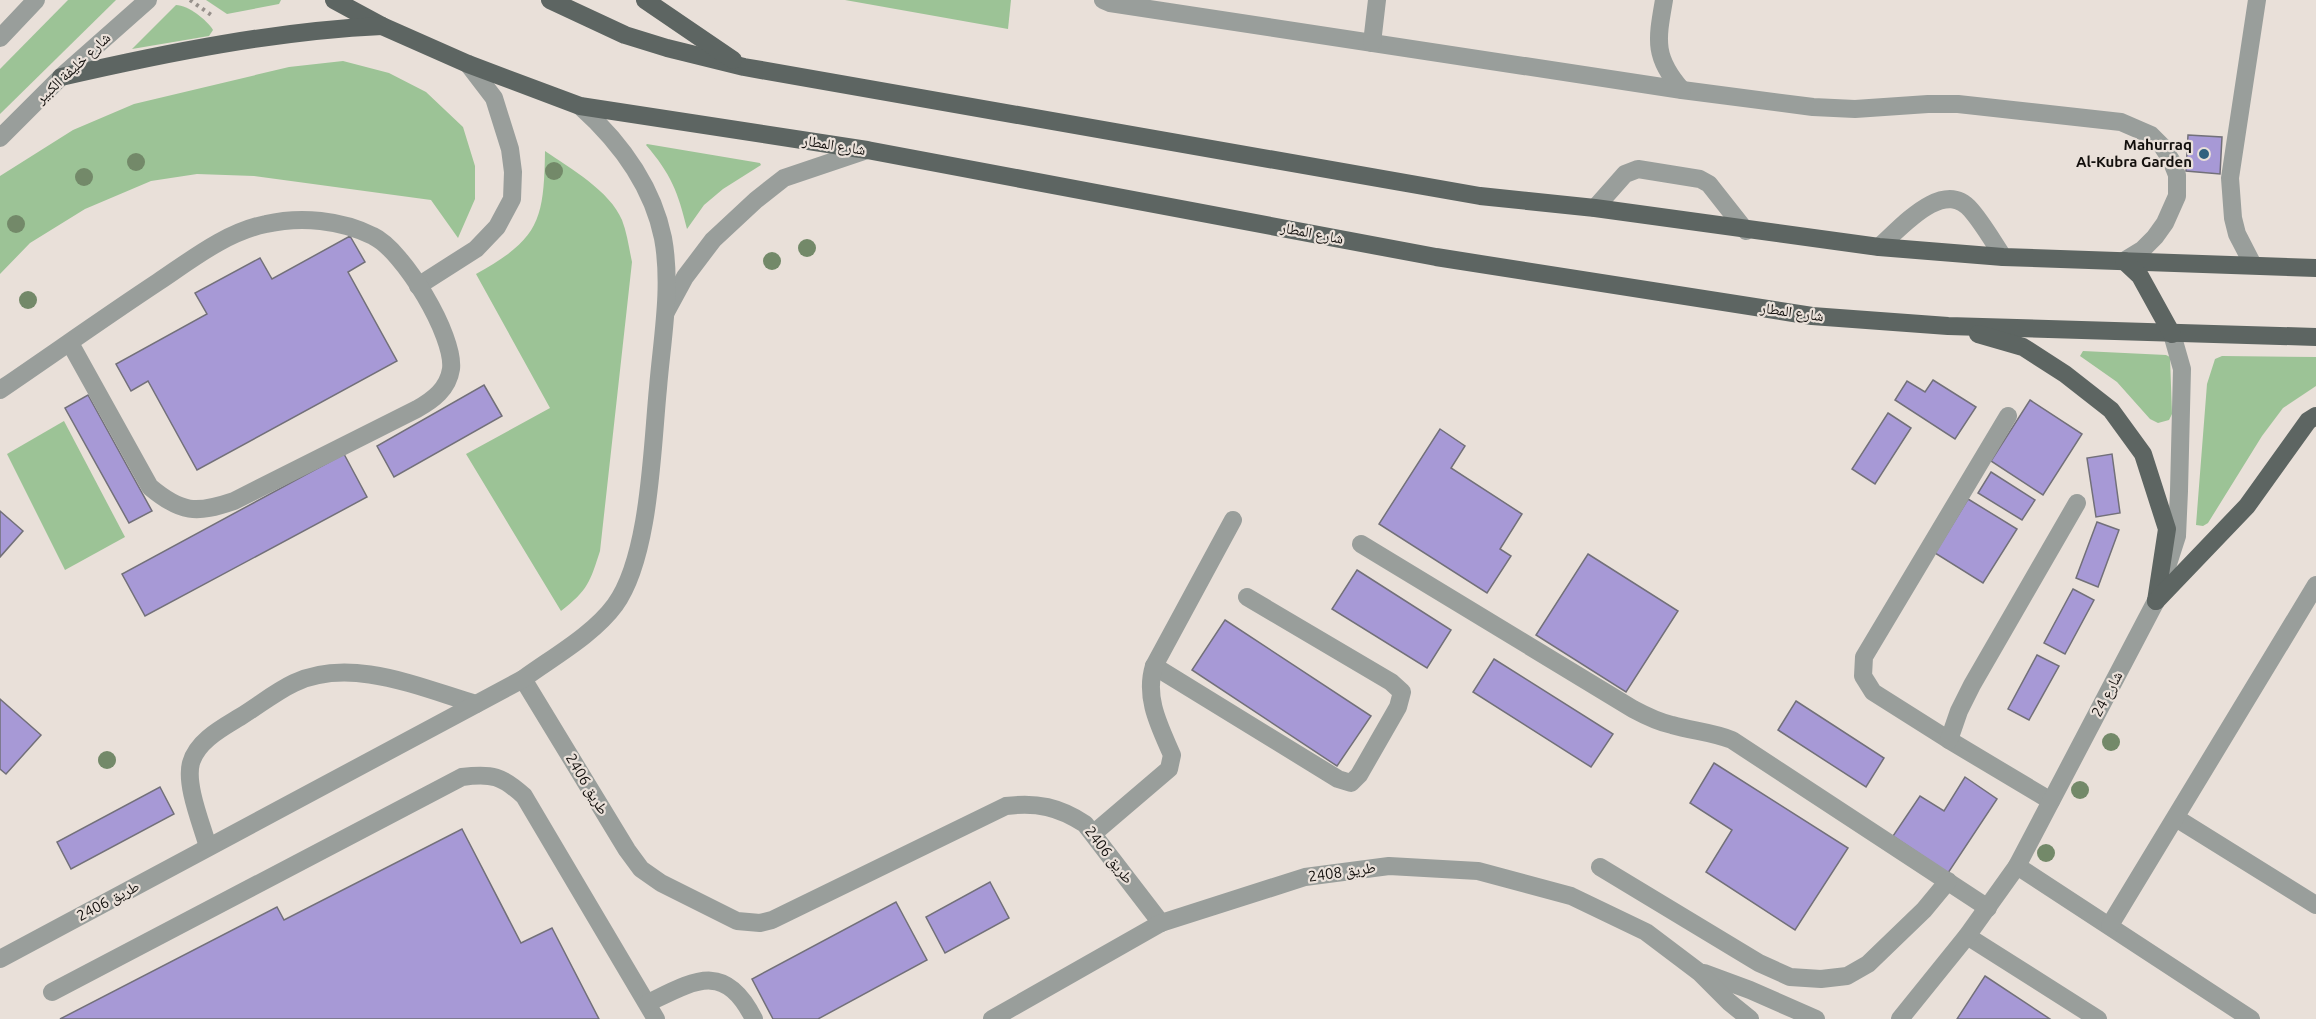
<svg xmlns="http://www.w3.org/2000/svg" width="2316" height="1019" font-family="Ubuntu,'Noto Naskh Arabic',sans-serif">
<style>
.green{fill:#9cc396}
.building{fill:#a799d6;stroke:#727079;stroke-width:1.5}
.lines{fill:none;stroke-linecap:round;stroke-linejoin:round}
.path{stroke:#97908b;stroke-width:4;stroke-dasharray:3 4.5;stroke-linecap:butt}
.minor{stroke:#999e9b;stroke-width:18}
.major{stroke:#5d6562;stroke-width:18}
.tree{fill:#738969}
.poi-dot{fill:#30607f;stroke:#e9e0d9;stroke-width:2}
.labels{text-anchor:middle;stroke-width:4.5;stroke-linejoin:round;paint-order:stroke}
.street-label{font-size:15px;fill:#120f0c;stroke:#e9e0d9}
.poi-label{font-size:15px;font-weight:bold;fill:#120f0c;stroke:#e9e0d9;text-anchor:end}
</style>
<rect width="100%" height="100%" fill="#e9e0d9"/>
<!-- green -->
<g class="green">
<polygon points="68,0 116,0 0,114 0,69"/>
<polygon points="206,0 281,0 279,4 227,14"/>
<polygon points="845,0 1011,0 1008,29"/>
<path d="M176,5C188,5 207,20 213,30L209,36L132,49Z"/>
<polygon points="343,61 389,73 426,92 463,127 475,166 475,199 458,238 431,200 254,176 197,174 151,181 85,209 30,243 0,274 0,176 73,130 134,104 289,67"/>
<path d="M647,144L760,163L761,165L723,189L704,205L687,229C678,192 671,174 646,145Z"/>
<path d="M545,151C570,168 610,191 622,220C627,233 629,248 632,262L600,551C590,582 588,590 561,611L466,454L550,408L476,274C539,239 544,221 545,151Z"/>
<polygon points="2083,351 2166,355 2170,357 2172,414 2169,420 2158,423 2150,419 2117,382 2080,356"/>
<polygon points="2222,356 2316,357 2316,386 2283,408 2262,436 2208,523 2203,526 2196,525 2207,384 2215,359"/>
<polygon points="64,421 125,537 65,570 7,454"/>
</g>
<!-- building -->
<g class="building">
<polygon points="2188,135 2222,137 2220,174 2186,171"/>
<polygon points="350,236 365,262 348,272 397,361 197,470 148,381 131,391 116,364 207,314 195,293 260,258 272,279"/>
<polygon points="1933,380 1976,407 1955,439 1895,400 1907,381 1925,392"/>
<polygon points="484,385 502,416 394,477 377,446"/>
<polygon points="88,395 152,511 129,523 65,408"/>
<polygon points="2030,400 2082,434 2043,495 1991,461"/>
<polygon points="1888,413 1911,428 1875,484 1852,469"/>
<polygon points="1440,429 1465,446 1451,468 1522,514 1500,549 1511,556 1487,593 1379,524"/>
<polygon points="344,454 367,497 145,616 122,574"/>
<polygon points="2112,454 2120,513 2096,517 2087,458"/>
<polygon points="1991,472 2035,500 2022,520 1978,493"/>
<polygon points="1968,499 2017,529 1983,583 1935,553"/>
<polygon points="0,511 23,531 0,557"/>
<polygon points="2097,522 2119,530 2098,587 2076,578"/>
<polygon points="1588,554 1678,611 1626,692 1536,635"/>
<polygon points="1357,570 1451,630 1427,668 1332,609"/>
<polygon points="2073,589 2094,600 2065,654 2044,643"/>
<polygon points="1225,620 1371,716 1337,766 1192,670"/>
<polygon points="2037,655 2059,666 2029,720 2008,709"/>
<polygon points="1494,659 1613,734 1591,767 1473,692"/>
<polygon points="0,699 41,735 6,774 0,769"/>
<polygon points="1796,701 1884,758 1866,787 1778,730"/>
<polygon points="1714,763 1848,848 1795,930 1706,872 1732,830 1690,803"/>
<polygon points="1965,777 1997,799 1948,873 1893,836 1920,796 1944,811"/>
<polygon points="160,787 174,814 71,869 57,842"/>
<polygon points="462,829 521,943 552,928 599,1019 60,1019 277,907 284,920"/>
<polygon points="990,882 1009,918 945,953 926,917"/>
<polygon points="896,902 927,960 818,1019 773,1019 752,979"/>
<polygon points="1985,976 2050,1019 1957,1019"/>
</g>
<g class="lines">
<!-- path -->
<polyline class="path" points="190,0 214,17"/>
<!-- minor -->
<g class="minor">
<polyline points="1103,0 1110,3 1682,90 1813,107 1855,109 1928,104 1958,104 2121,122 2151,135 2162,146 2171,160 2177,175 2177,196 2165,223 2155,237 2142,250 2124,261"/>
<path d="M1664,0C1657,40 1653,57 1682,90"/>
<polyline points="0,38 36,0"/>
<polyline points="1372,43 1377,0"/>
<polyline points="0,138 61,77 148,0"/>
<polyline points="1595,208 1625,174 1638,169 1700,179 1709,184 1746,231"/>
<path d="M1879,247C1901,228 1943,177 1971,210C1983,224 1993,241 2003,257"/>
<polyline points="2253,265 2237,234 2233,218 2230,178 2257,0"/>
<polyline points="418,286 476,249 497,227 512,199 513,172 510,149 494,98 468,64"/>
<polyline points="666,312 685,277 713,240 756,200 784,178 867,150"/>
<path d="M0,390C53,354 105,317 158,282C191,260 226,232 266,224C301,216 341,220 373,236C403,250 455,336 451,369C448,389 433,400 417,409L234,501C196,514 181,513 150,487L70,343"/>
<polyline points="2008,416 1864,657 1863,676 1873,692 1949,740 2051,801"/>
<path d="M1361,544L1633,709C1646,716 1658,722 1672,725C1693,731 1712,732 1732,740L1988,908"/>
<polyline points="1154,666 1338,779 1351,783 1359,775 1398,707 1402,692 1391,682 1247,597"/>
<path d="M523,679L627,850L641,869L661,883L737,921L760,923L772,920L1006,806C1037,802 1059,807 1085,824L1161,923"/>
<polyline points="1949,740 1959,711 1972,685 2077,503"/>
<polyline points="2176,818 2316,905"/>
<path d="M1094,833L1169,769L1172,755C1160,727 1144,698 1154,666L1233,520"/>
<path d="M208,847C202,825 185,785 191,763C197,741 222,728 240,717C258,706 275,692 294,683C351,656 421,688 476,704"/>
<polyline points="2017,866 2251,1019"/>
<polyline points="1600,867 1759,963 1790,977 1821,979 1847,976 1868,964 1924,910 1948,881"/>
<polyline points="2110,925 2316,585"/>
<polyline points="1967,936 2098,1019"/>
<path d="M0,959L523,679C553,657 593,635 615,605C650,557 652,447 658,388C662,339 672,287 663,238C652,184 619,141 580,106"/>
<polyline points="1704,973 1750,990 1816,1019"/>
<path d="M52,992L462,777C492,773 502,776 524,796L656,1019"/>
<path d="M648,1003C695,980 725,961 754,1019"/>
<polyline points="992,1019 1161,923 1305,877 1389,866 1478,871 1571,896 1646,932 1699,972 1729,1002 1750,1019"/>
<polyline points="1900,1019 1967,936 2017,866 2156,601 2177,536 2179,491 2182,369 2172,334"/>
</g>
<!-- major -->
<g class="major">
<polyline points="334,0 382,26 468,64 580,106 867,150 1436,257 1812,316 1948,326 2316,337"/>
<polyline points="550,0 625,35 667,48 744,67 1480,196 1595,208 1879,247 2003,257 2316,268"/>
<polyline points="645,0 733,60"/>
<path d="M61,77C166,53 274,31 382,26"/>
<polyline points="2124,261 2140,276 2172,334"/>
<polyline points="1978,334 2023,347 2065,374 2111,410 2143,454 2167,529 2156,601"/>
<polyline points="2156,601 2247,506 2308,421 2316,416"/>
</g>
</g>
<!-- trees -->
<g class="tree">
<circle cx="136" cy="162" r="9"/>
<circle cx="554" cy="171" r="9"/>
<circle cx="84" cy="177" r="9"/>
<circle cx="16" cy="224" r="9"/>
<circle cx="807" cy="248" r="9"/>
<circle cx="772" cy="261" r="9"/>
<circle cx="28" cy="300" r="9"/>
<circle cx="2111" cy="742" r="9"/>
<circle cx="107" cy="760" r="9"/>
<circle cx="2080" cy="790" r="9"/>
<circle cx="2046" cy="853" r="9"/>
</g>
<!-- markers -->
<circle class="poi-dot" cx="2204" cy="154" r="6"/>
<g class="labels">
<!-- street labels -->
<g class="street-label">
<text transform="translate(73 68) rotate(-43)" y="5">شارع خليفة الكبير</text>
<text transform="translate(834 145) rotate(9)" y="5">شارع المطار</text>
<text transform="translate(1312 233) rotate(11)" y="5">شارع المطار</text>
<text transform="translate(1792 312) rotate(8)" y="5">شارع المطار</text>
<text transform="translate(2107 694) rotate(-62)" y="5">شارع 24</text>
<text transform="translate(587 784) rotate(59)" y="5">طريق 2406</text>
<text transform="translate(1109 855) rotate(52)" y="5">طريق 2406</text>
<text transform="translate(1342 872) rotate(-8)" y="5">طريق 2408</text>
<text transform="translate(108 901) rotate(-28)" y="5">طريق 2406</text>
</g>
<!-- poi labels -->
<g class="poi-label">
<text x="2192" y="150">Mahurraq<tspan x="2192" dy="17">Al-Kubra Garden</tspan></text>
</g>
</g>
</svg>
